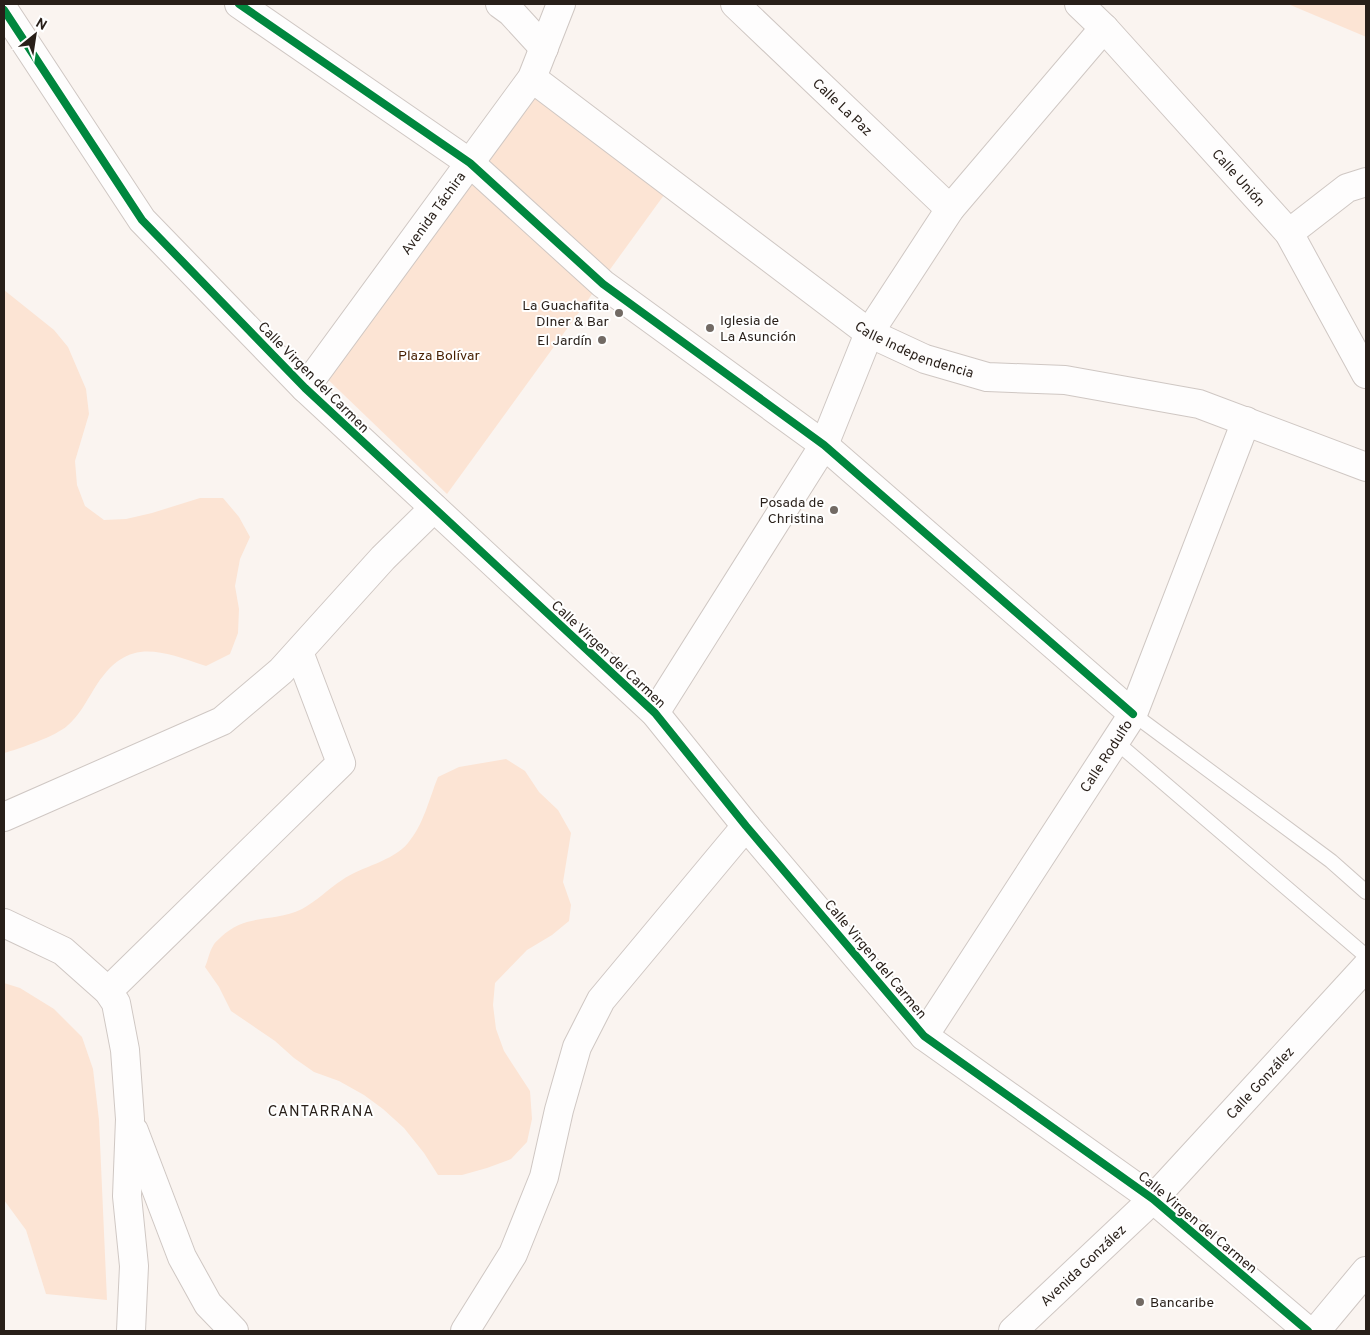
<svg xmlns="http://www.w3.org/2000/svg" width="1370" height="1335" font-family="Overpass,sans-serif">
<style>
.green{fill:#fce4d4}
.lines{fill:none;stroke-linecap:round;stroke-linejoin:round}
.service-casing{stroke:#cfc7c3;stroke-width:16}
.minor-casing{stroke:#cfc7c3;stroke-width:30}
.tertiary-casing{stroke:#cfc7c3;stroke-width:30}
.service{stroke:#fefdfd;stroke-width:14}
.minor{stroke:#fefdfd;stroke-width:28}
.tertiary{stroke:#fefdfd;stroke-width:28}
.cycleway-casing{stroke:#fff;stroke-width:11}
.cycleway{stroke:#00873e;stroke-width:8}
.poi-dot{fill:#726a64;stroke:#fff;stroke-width:2}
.labels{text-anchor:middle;stroke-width:4;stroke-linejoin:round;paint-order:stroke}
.street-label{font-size:14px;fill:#281f19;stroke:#fff}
.poi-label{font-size:14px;fill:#281f19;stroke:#fff;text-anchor:end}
.park-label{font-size:14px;fill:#471f00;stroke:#fff}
.neighbourhood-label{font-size:15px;letter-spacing:1px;fill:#281f19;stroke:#fff}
</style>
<rect width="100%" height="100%" fill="#faf4f0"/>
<!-- green -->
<g class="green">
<polygon points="1288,4 1366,4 1366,37 1364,36"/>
<polygon points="532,78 672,184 447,494 318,370"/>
<path d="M4,290L54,330L68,347L86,389L89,414L75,461L77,485L85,506L104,520L126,519L152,513L200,498H223L239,517L250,537L240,559L235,586L239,609L238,633L230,654L206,666C156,649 126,637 94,689C86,702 79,716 67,726C56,736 19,749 4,753Z"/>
<path d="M506,759L525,771L539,792L558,810L571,833L563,882L571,905L569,921L552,935L527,950L495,983L493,1005L496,1029L504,1051L530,1091L532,1119L527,1142L511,1159L487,1168L462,1175H438L424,1153L404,1128L383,1109L364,1095L339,1081L314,1072L294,1058L275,1041L231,1011L219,987L205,967C208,961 209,952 213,946C214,943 218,940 221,937C246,913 273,923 302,909C317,901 328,889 342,880C362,866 392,862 408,843C424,824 429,799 438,777L459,767Z"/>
<polygon points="4,983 20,988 54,1009 82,1037 93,1069 99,1120 107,1300 46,1294 26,1230 4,1200"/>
</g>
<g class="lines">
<!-- service casing -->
<g class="service-casing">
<g id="service">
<polyline points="1133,714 1331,861 1366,892"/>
<polyline points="1115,741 1366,956"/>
</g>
</g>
<!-- minor casing -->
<g class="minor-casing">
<g id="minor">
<polyline points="239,4 470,163 603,284 824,445 1133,714"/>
<polyline points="500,4 511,12 544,48"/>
<path id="s1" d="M735,4L950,209"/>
<polyline points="4,10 142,220 305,388"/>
<path id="s2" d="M532,78L869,333L925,359L987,377L1065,380L1199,404L1366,467"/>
<polyline points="1289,233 1347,188 1366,182"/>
<polyline points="655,713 824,445 869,333 950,209 1104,28"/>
<polyline points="4,817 222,721 281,671 383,558 434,508"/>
<polyline points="4,923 63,951 108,991 116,1003 125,1050 130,1119 127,1196 134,1266 131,1331"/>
<polyline points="108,991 341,763 299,652"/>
<path id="s3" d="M924,1036L1133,714L1246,421"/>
<polyline points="134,1131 182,1257 208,1304 234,1331"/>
<path id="s4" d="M1153,1199L1366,967"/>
<polyline points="465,1331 513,1254 544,1177 559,1110 577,1047 601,1000 746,826"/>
<polyline points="1316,1331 1366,1271"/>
</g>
</g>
<!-- tertiary casing -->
<g class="tertiary-casing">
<g id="tertiary">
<polyline points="561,4 532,78 305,388 655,713 746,826 924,1036 1153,1199 1308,1331"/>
<path id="s5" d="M1079,4L1104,28L1289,233L1366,374"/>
<path id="s6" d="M1013,1331L1153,1199"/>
</g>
</g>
<!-- service -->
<use href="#service" class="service"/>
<!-- minor -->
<use href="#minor" class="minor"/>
<!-- tertiary -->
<use href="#tertiary" class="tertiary"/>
<!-- cycleway casing -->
<g class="cycleway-casing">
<g id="cycleway">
<polyline points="239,4 470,163 603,284 824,445 1133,714"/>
<polyline points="4,10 142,220 305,388 655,713 746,826 924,1036 1153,1199 1308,1331"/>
</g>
</g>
<!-- cycleway -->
<use href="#cycleway" class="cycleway"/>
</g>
<!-- markers -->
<g class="poi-dot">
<circle cx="619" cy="313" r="5"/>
<circle cx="710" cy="328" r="5"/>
<circle cx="602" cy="340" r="5"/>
<circle cx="834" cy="510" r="5"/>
<circle cx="1140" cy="1302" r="5"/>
</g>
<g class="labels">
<!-- street labels -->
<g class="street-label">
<text dy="5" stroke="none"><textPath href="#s1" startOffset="149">Calle La Paz</textPath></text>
<text dy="5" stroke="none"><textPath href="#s5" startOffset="236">Calle Unión</textPath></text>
<text transform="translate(433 213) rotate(-54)" y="5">Avenida Táchira</text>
<text dy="5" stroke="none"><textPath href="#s2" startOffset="471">Calle Independencia</textPath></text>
<text transform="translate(314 377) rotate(45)" y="5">Calle Virgen del Carmen</text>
<text transform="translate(609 654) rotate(43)" y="5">Calle Virgen del Carmen</text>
<text dy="5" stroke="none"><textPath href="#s3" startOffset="334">Calle Rodulfo</textPath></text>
<text transform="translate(876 959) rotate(50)" y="5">Calle Virgen del Carmen</text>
<text dy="5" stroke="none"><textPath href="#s4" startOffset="158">Calle González</textPath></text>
<text transform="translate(1198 1222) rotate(40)" y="5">Calle Virgen del Carmen</text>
<text dy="5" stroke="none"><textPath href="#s6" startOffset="96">Avenida González</textPath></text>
</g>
<!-- poi labels -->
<g class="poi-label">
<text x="609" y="310">La Guachafita<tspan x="609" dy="16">DIner &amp; Bar</tspan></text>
<text x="720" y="325" text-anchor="start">Iglesia de<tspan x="720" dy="16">La Asunción</tspan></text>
<text x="592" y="345">El Jardín</text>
<text x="824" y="507">Posada de<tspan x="824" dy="16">Christina</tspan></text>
<text x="1150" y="1307" text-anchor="start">Bancaribe</text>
</g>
<!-- park labels -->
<g class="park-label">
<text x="439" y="360">Plaza Bolívar</text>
</g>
<!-- neighbourhood labels -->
<g class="neighbourhood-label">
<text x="321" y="1116">CANTARRANA</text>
</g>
</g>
<!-- border -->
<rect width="1370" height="1335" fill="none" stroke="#281f19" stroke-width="10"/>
<!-- north arrow -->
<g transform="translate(35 35) rotate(30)" stroke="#ffffff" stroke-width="4" paint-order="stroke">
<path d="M0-4L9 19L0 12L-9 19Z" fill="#281f19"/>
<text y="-8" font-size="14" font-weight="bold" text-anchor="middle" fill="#281f19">N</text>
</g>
</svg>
